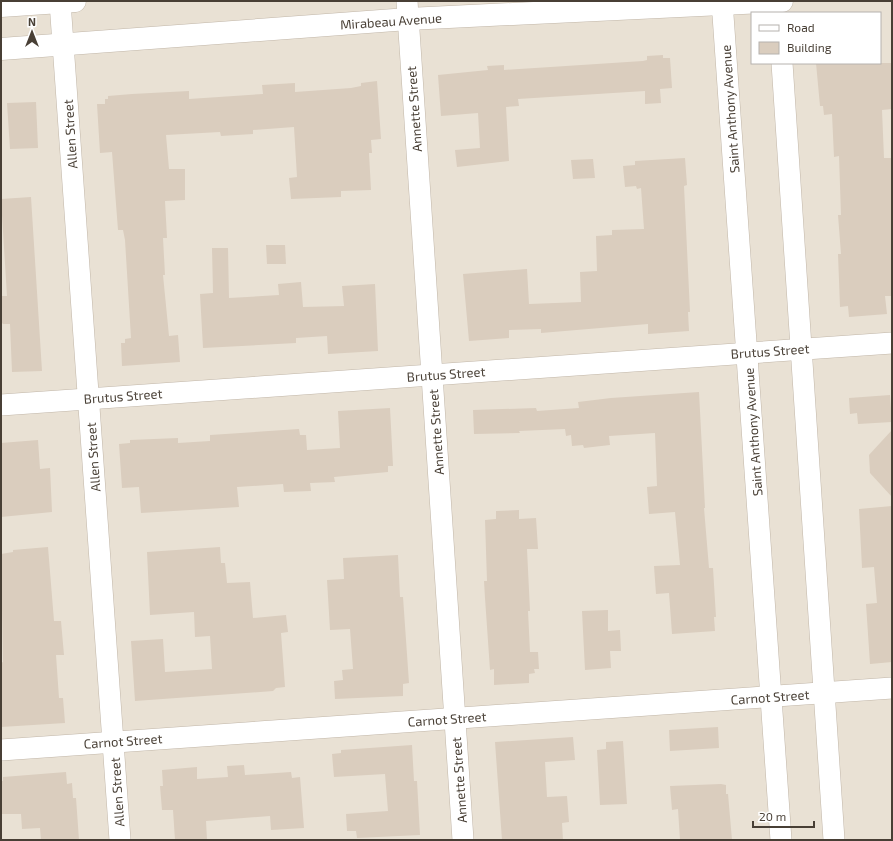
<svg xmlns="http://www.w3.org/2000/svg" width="893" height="841" font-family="'Exo 2',sans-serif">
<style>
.residential{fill:#e9e1d4;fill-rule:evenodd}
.building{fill:#dacdbe}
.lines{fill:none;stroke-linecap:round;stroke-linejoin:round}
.minor-casing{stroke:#c1b6a8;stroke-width:22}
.tertiary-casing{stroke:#c1b6a8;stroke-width:23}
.minor{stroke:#fff;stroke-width:21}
.tertiary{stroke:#fff;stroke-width:22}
.labels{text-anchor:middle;stroke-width:3.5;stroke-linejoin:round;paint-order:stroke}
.street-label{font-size:13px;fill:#483f35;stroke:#fff}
</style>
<rect width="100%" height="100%" fill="#f4efe7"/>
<!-- residential -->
<path class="residential" d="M1,1H892V840H1ZM752,13H880V63H752Z"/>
<!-- building -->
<g class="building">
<polygon points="663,55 663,58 670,58 672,88 660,89 661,103 645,104 645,91 518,99 519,106 506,107 509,161 457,167 455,150 480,148 478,113 441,116 438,75 488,70 487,66 504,65 504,70 643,61 647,60 647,56"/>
<polygon points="816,63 892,63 892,109 882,110 884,158 892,158 892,296 885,296 887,314 849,317 848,306 840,307 838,254 841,254 838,215 841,215 839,156 834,157 832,114 824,115 823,106 820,106"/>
<polygon points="377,81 381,139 371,140 372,153 369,153 371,190 341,191 341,197 291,199 289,178 297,177 294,127 253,130 253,134 221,136 220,132 166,135 169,169 185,169 185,200 165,201 167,238 163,238 165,275 163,275 169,336 178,335 180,362 122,366 121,343 125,343 125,339 131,338 125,240 123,230 118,230 112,152 100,153 97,104 105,104 105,99 108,99 108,96 132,94 189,91 189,99 263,94 262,85 295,83 295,92 351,88 361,86 361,83"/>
<polygon points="36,102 38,148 10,149 7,103"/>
<polygon points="685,158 687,185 684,186 690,312 688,312 689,331 648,334 648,324 541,333 541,329 509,330 509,338 469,341 463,274 527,269 529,304 581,302 580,272 597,271 596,236 612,235 612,230 644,229 641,188 637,189 636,186 625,187 623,166 635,165 635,161"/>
<polygon points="593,159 595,178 573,179 571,160"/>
<polygon points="31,197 42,371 12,372 10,324 3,324 1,322 1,296 7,296 1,199"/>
<polygon points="266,245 285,245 286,264 267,264"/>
<polygon points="212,248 228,248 229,298 279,295 278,284 301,282 303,307 344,306 342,286 375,284 378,351 328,354 327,336 296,338 296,343 203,348 200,294 213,293"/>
<polygon points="699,392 705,508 704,508 709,568 713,568 716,617 714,617 715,631 672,634 669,593 656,594 654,566 680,565 675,512 649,514 647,487 657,486 655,433 609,436 610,445 584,448 583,445 572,446 571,435 566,436 565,429 519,431 520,433 474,434 473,410 536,408 537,411 579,408 578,402 611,398"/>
<polygon points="890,395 892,422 858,424 857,413 850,414 849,398"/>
<polygon points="390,408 393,466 388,466 388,472 334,477 335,482 310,483 311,491 284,492 283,484 237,487 239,507 141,513 139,487 122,488 119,444 130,443 130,440 178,438 178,443 210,441 210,435 299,429 300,435 306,435 307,450 340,448 338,411"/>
<polygon points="892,430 892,497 870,473 869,455"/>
<polygon points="38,440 40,469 50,468 52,512 1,517 1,443"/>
<polygon points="892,506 892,662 870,664 866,604 877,603 874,567 862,568 859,509"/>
<polygon points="519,510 519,519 536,518 538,549 527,549 530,611 528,611 530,652 538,652 539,669 534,669 535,673 529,674 529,683 494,685 494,669 490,670 485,598 484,581 487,581 485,520 496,519 496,511"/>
<polygon points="48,547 54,621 61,621 64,655 56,655 59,698 63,698 65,723 1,727 1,663 3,662 1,554 13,552 13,550"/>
<polygon points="220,547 221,563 225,563 227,583 250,582 253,618 286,615 288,632 281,633 285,687 276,688 273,691 135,701 131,641 163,639 165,672 212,669 210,636 195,637 194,612 150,615 147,552"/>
<polygon points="398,555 400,597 403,597 409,683 403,684 403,696 335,699 334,681 343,680 342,670 353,669 350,629 330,630 327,580 344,579 343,558"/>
<polygon points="608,610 608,631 620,630 621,651 610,651 611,668 585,670 582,611"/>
<polygon points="718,727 719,748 670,751 669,730"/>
<polygon points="573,737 575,760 545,762 547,797 567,796 569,822 562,823 563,840 502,840 495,742"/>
<polygon points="623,741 627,804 600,805 597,750 606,749 606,742"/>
<polygon points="412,745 414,781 417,781 420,835 357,838 356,831 347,831 346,814 388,811 385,774 334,777 332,754 341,753 341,750"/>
<polygon points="244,765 245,775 291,772 292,778 300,777 304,828 271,830 270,816 206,821 207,840 175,840 173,810 162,810 160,786 163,786 162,770 197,767 197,779 228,777 227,766"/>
<polygon points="66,772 67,784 72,783 73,798 76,798 79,840 41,840 40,828 22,829 21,814 1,814 1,781 3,781 3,777"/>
<polygon points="721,784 726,785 726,794 728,794 732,840 680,840 678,809 672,810 670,786"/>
</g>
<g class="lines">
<!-- minor casing -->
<g class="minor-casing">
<g id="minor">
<polyline points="407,1 463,840"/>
<polyline points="722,1 781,840"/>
<polyline points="60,2 120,840"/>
<polyline points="782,63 834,840"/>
<polyline points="1,405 892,343"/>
<polyline points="1,750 892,688"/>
</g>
</g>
<!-- tertiary casing -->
<g class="tertiary-casing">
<g id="tertiary">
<polyline points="1,6 75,1"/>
<polyline points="1,49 408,19 782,1"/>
</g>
</g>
<!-- minor -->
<use href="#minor" class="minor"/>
<!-- tertiary -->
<use href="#tertiary" class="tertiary"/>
</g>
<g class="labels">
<!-- street labels -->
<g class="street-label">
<text transform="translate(391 21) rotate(-4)" y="5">Mirabeau Avenue</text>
<text transform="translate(414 109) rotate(-94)" y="5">Annette Street</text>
<text transform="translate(730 109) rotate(-94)" y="5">Saint Anthony Avenue</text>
<text transform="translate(70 134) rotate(-94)" y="5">Allen Street</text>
<text transform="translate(770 351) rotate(-4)" y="5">Brutus Street</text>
<text transform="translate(446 374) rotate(-4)" y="5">Brutus Street</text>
<text transform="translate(123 396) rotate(-4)" y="5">Brutus Street</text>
<text transform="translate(436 432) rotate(-94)" y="5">Annette Street</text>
<text transform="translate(753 432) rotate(-94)" y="5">Saint Anthony Avenue</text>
<text transform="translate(93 457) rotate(-94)" y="5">Allen Street</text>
<text transform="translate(770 697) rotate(-4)" y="5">Carnot Street</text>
<text transform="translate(447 719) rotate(-4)" y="5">Carnot Street</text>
<text transform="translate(123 741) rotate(-4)" y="5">Carnot Street</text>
<text transform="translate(459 780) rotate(-94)" y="5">Annette Street</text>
<text transform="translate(117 792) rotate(-94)" y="5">Allen Street</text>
</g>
</g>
<!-- border -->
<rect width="893" height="841" fill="none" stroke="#483f35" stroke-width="4"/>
<!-- legend -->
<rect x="751" y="12" width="130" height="52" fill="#ffffff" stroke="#b6b2ae"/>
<rect x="759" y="25" width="20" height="6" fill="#ffffff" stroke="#b6b2ae"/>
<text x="787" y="32" font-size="12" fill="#483f35">Road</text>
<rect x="759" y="42" width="20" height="12" fill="#dacdbe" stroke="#b6b2ae"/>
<text x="787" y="52" font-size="12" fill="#483f35">Building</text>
<!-- north arrow -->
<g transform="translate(32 32)" stroke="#ffffff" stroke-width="3" paint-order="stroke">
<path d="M0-3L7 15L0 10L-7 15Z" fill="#483f35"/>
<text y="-6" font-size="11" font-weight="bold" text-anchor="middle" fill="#483f35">N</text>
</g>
<!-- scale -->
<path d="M753 821v6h61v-6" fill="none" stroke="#483f35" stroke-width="2"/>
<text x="759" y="821" font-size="12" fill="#483f35" stroke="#ffffff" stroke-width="3" paint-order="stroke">20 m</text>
</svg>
